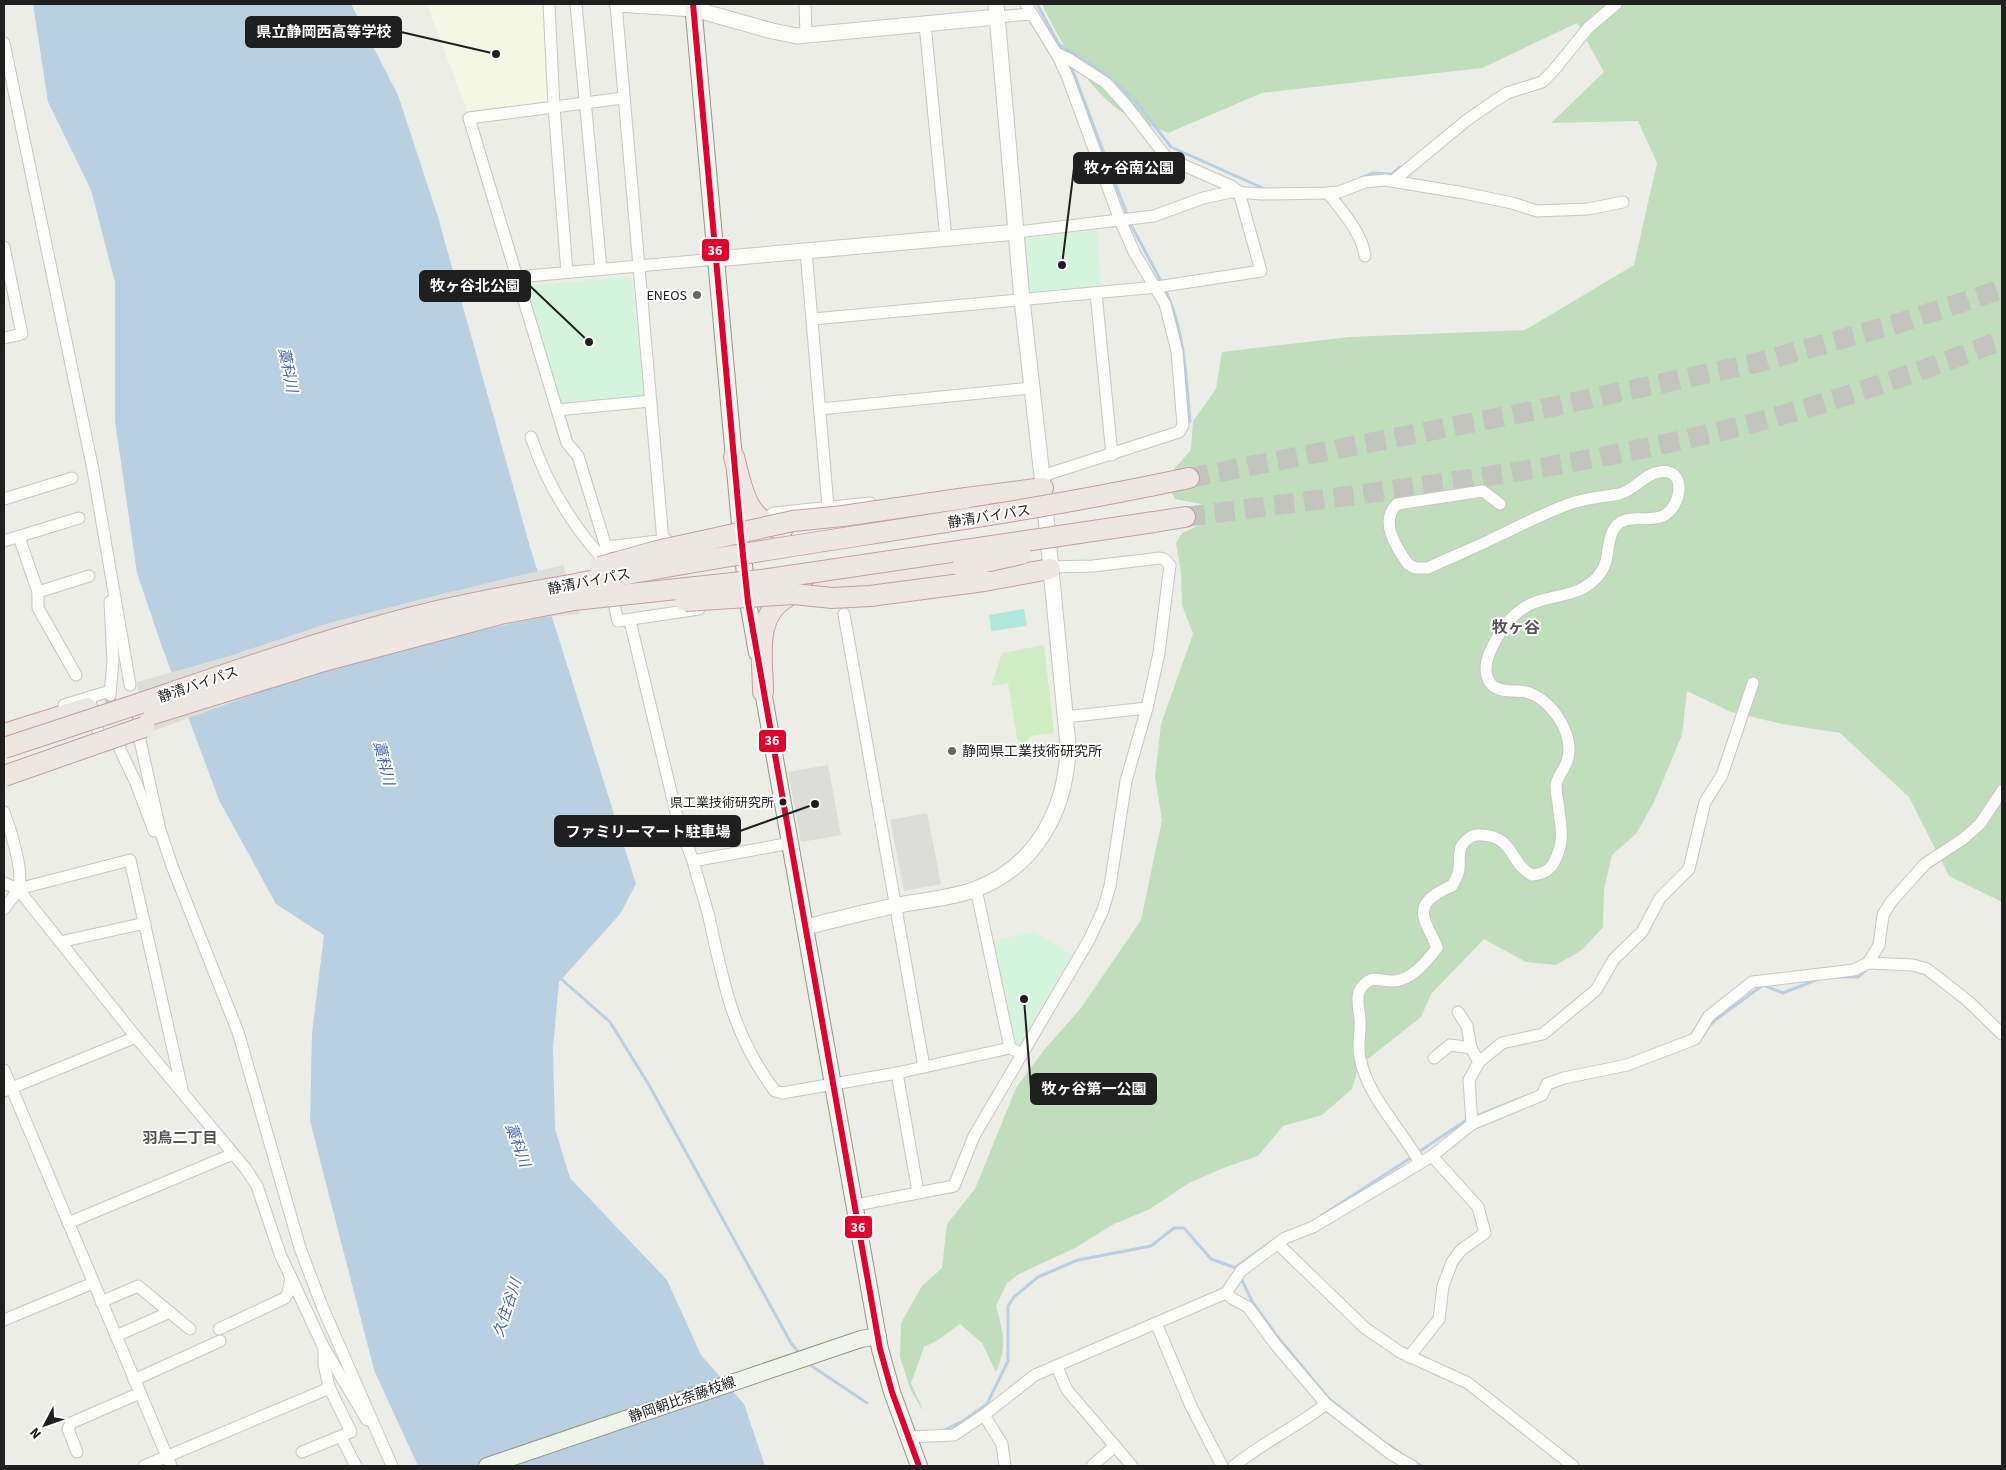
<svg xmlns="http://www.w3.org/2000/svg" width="2006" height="1470" font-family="'Source Sans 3','Noto Sans JP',sans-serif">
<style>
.residential{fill:#dcdcd9}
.education{fill:#f3f7e3}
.grass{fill:#d1edc4}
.forest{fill:#c0debb}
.park{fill:#d4f5db}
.pitch{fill:#b0e8dc}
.water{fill:#b8d0e2}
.pier{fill:#ddddda}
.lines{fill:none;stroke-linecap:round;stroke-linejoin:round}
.stream{stroke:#b8d0e2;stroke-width:3}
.minor-tunnel{stroke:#c4c4bf;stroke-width:11;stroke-dasharray:11 5.5;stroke-linecap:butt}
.trunk-tunnel{stroke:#c4c4bf;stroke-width:20;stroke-dasharray:20 10;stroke-linecap:butt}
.minor-casing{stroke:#c6c6c3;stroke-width:13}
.tertiary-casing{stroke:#c6c6c3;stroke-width:17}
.secondary-casing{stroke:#91997e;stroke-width:18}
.trunk-casing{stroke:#c49ea0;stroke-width:22}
.minor{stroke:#fcfcfb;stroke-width:11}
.tertiary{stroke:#fcfcfb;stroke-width:15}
.secondary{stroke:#f1f4ea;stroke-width:16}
.trunk{stroke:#eee7e1;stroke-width:20}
.trunk-bridge-casing{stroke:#c49ea0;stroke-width:22;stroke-linecap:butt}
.trunk-bridge{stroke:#eee7e1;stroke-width:20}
.bus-1-casing{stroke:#fff;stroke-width:10}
.bus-1{stroke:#e4002b;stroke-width:6}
.poi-dot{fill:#676765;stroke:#fff;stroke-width:2}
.bus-dot{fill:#1f1f1f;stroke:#fff;stroke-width:2}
.labels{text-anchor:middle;stroke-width:4;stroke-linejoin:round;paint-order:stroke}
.bus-label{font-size:13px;fill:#1f1f1f;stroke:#fff;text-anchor:end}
.poi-label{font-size:14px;fill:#1f1f1f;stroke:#fff;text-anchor:end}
.street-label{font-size:14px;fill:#1f1f1f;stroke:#fff}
.water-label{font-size:15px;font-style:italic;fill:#4564b4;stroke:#fff}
.neighbourhood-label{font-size:15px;font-weight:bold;fill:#525252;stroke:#fff}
.quarter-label{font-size:16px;font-weight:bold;fill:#525252;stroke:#fff}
.leader{fill:none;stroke:#1f1f1f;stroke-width:2}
.callout-dot{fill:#1f1f1f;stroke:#fff;stroke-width:2}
.callout{fill:#1f1f1f;stroke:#1f1f1f;stroke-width:2}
.callout-label{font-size:15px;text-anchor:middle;font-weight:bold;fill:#fff}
.line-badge{stroke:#fff;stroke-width:2}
.badge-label{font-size:14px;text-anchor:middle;font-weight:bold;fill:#fff}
</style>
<rect width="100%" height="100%" fill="#edede7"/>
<!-- residential -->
<g class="residential">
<polygon points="828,765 841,835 801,842 788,772"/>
<polygon points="927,813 941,884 904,891 890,820"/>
</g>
<!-- education -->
<polygon class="education" points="427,4 543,4 549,103 467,111"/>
<!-- grass -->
<polygon class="grass" points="1044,645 1054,733 1031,736 1019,750 1008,683 991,686 1002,653"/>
<!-- forest -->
<path class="forest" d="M1042,4H2002V902L1949,876L1909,797L1840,733L1782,724L1731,712L1687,691L1682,735L1654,802L1636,834L1612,855L1604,890L1603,927L1582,950L1556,965L1526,962L1484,939L1431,994L1421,1017L1359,1066L1352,1089L1322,1115L1283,1126L1258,1156L1223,1168L1189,1183L1150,1209L1114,1224L1075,1248L1019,1274L1007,1283L996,1306C1003,1333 1008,1345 996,1372L982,1343L960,1324L938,1340L924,1347L911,1383L924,1412L911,1391L900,1357L901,1323L922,1286L942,1268L947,1224L975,1189L1016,1088L1044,1050L1081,1008L1141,920L1162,820L1155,777L1161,724L1193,634L1182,605L1181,572L1176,543L1182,533L1204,523L1201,504L1175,499L1167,484L1174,469L1191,450L1193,421L1216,389L1222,352L1349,337L1525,330L1634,265L1657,163L1638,121L1551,123L1604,72L1577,23L1482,68L1262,93L1168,133C1153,126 1136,120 1122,112C1089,91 1058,38 1042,4Z"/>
<!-- park -->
<g class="park">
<polygon points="1097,230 1101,287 1029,294 1025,241 1030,238"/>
<polygon points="631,277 645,398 560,404 524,286"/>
<polygon points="1034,932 1072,954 1019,1045 1013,1044 992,941"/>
</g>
<!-- pitch -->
<polygon class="pitch" points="1024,609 1027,626 991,631 989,615"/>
<!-- water -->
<polygon class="water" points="33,4 351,4 398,95 438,217 530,547 636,884 620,914 559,982 553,1048 555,1129 570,1178 667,1280 701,1355 744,1404 765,1466 418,1466 374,1370 310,1121 312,1033 324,935 276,904 219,800 161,644 137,573 115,421 115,282 91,190 48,102"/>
<!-- pier -->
<polygon class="pier" points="563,565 580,614 544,617 388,650 268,689 145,734 137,682 226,657 329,623 438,595"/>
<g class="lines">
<!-- stream -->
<g class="stream">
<polyline points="1037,4 1063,52"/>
<polyline points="1060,45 1107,75 1135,101 1171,147 1265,189"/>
<polyline points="1071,66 1128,217"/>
<polyline points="1361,178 1373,173 1392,174 1400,167"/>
<polyline points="1130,223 1162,283"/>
<path d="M1165,289C1185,332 1186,376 1190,422"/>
<polyline points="559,977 610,1022 649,1085 791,1343 800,1354"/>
<polyline points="1836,977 1858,977 1866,970"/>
<polyline points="1707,1029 1714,1021 1763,985 1783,993 1816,980"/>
<polyline points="1474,1117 1519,1099"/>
<polyline points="1417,1153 1468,1119"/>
<polyline points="1321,1216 1412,1157"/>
<polyline points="1236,1267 1281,1235"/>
<polyline points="1240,1276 1252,1301 1277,1336 1329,1399 1370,1431"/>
<polyline points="807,1363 867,1403"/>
<polyline points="942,1431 963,1421 987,1404 1008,1361 1008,1306 1014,1297 1038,1277 1078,1260 1151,1246 1174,1228 1184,1228 1211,1259 1236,1268"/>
<polyline points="1389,1445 1400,1453"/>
<polyline points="1414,1462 1422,1466"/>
</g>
<!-- minor-tunnel -->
<polyline class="minor-tunnel" points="110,695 117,741"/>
<!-- trunk-tunnel -->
<g class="trunk-tunnel">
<polyline points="1189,478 1537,410 1756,363 1899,323 2002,289"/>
<path d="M1185,517C1383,491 1582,470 1775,417C1852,396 1927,369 2002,340"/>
</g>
<!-- minor casing -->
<g class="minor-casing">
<g id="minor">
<polyline points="549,4 554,107 567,272"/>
<polyline points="576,4 601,269"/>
<polyline points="616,4 663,541"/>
<polyline points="805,4 806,36"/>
<polyline points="1026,4 1059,58 1068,78 1120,220 1134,252 1165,304 1177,351 1183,425 1179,432 1042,476"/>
<polyline points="997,17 1031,14"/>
<polyline points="925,24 946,239"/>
<polyline points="4,43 93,470 130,685"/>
<polyline points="1393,181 1467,120 1493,102 1507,93 1542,82 1554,70 1588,28 1616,4"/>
<path d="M1328,193C1342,211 1362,233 1365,256"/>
<polyline points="1017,232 1154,216 1203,198 1231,192 1263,194 1328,193 1339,192 1365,182 1385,180 1464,193 1512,203 1537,211 1588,209 1623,202"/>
<polyline points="4,247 22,334 4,338"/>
<polyline points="806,251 828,506"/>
<polyline points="517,277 716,259"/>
<polyline points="1096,293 1112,455"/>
<polyline points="813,319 1157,287 1261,271 1239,192 1231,186 1167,158 1126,105 1106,83 1069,59 1056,53"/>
<polyline points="820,409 1031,388"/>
<polyline points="557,410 650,401"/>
<path d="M531,437C546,482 570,522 601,557L606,547L578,456L567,443L469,118L623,98"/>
<polyline points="4,499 72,478"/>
<polyline points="762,521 774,513 870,503"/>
<polyline points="19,537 38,592 38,608 76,675"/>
<polyline points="4,541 79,518"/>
<polyline points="606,547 667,540"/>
<polyline points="38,592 89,576"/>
<polyline points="615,609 618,621 699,609"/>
<polyline points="844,614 924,1067"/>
<polyline points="630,621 678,821 693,861 791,843"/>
<polyline points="110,695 113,661 110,602"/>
<polyline points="89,697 102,746"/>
<polyline points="64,705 110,691"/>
<polyline points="1065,717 1147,708"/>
<polyline points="137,727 160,830 172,866 238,1032 300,1248 322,1306 392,1466"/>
<polyline points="117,743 136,783 154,831"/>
<path d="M4,812C10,828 25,874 18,889C15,896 8,903 4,909"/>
<path d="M693,861C698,880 704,898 709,917C723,982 733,1036 775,1091L782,1093L897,1073L1010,1048"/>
<polyline points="4,883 18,889 136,1037 246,1169 257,1186 280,1254 324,1348 367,1420"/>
<polyline points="18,889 130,860 182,1089"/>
<polyline points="976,889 1010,1048 1016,1051"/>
<polyline points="60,942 145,923"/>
<polyline points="1868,963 1879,945 1883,915 1891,902 1925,864 1963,839 1980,824 2002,791"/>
<polyline points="1458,1012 1467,1026 1471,1048 1479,1062"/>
<polyline points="1434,1058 1450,1045 1471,1048"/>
<polyline points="4,1070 171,1466"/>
<polyline points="897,1073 918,1192"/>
<polyline points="4,1091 136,1037"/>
<polyline points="1472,1124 1469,1080 1479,1062 1502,1043 1543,1034 1596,990 1614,959 1642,932 1660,898 1689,869 1705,802 1722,775 1753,683"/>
<path d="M1420,1163C1401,1128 1368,1098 1360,1058C1357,1046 1361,1032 1360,1020C1359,1006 1353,992 1367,982C1375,976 1384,982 1393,981C1411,981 1427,961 1437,948C1432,931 1413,913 1431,898C1438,892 1444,889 1452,886C1455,880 1459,875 1459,868C1460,860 1458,852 1462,845C1467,838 1474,834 1482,835C1515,837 1509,863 1532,875C1545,874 1552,869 1557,856C1565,837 1560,823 1558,802C1557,797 1556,790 1556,785C1557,778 1562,772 1565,766C1574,748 1567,730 1556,714C1549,705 1538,695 1526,692C1516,690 1502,693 1493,686C1484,678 1485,665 1489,654C1498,633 1512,610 1536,602C1554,595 1576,596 1592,582C1598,577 1604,569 1606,561C1609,550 1608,529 1621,522C1634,515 1650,522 1663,516C1682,507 1688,467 1659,472C1644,474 1634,491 1619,494C1603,497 1587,498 1572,503C1545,512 1520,526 1494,538C1473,549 1450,557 1428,568H1415L1408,564C1396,547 1379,522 1397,504L1483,491L1500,504"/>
<polyline points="856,1205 954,1186 974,1136 1089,940 1103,910 1110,886 1126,781 1147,708 1159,653 1170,565 1164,559 1160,558 1093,566 1050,567"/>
<polyline points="68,1223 233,1154"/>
<polyline points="1278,1244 1365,1328 1400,1352 1468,1383 1573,1466"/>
<polyline points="1226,1293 1233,1299 1248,1307 1275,1344 1326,1404 1391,1454 1412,1466"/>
<polyline points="101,1302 138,1286 190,1329"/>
<polyline points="4,1320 93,1283"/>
<polyline points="1156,1323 1191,1406 1222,1466"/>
<polyline points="219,1329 285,1298 288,1293 291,1277"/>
<polyline points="116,1336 170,1312"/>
<polyline points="1409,1357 1439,1319 1443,1286 1452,1262 1461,1250 1485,1233 1478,1207 1432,1156"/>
<polyline points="1057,1367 1067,1390 1132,1466"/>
<polyline points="134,1380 220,1341"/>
<polyline points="984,1415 1002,1444 1005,1466"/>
<polyline points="341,1437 356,1466"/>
<polyline points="907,1437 954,1435 984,1415 1035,1375 1226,1293 1241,1271 1285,1238 1313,1227 1432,1156 1472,1124 1542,1095 1547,1084 1564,1078 1627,1065 1695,1039 1709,1016 1752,982 1854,970 1868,963 1913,965 1927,969 1968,1001 2002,1034"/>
<polyline points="77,1452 68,1429 71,1423 140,1393"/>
<polyline points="302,1452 351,1432 329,1387"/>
<polyline points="144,1466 325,1390 329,1387 324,1364 324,1350"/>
<polyline points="1092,1466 1115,1446"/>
<path d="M1234,1466C1263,1442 1297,1427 1326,1404"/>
</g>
</g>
<!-- tertiary casing -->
<g class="tertiary-casing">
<g id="tertiary">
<polyline points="617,4 694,9 772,31 797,36 997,17"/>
<polyline points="716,259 1017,232"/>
<path d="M806,927C835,920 864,912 894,906C921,900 950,899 976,889C1037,866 1067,808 1068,745L1042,476L1022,300L996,4"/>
</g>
</g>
<!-- secondary casing -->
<g class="secondary-casing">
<g id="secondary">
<polyline points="693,4 741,536 748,602 757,653"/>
<polyline points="761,680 880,1349 892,1392 919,1466"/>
<polyline points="487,1466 861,1339 878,1336"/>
</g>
</g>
<!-- trunk casing -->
<g class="trunk-casing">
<g id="trunk">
<path d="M734,457C743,490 745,519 782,530"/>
<polyline points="1150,486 1189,478"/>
<polyline points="966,498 1043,488"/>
<polyline points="1154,522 1185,517"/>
<polyline points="984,581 1050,569"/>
<polyline points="819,592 962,567"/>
<path d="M763,692C763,658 753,616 787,597"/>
<path d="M141,703C232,672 323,640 417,616C467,603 519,594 570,585"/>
<polyline points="143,717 327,660 500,614 574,600"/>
<polyline points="4,734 87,708"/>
</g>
</g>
<!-- minor -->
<use href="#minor" class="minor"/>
<!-- tertiary -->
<use href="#tertiary" class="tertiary"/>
<!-- secondary -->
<use href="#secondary" class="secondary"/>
<!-- trunk -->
<use href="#trunk" class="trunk"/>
<!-- trunk-bridge casing -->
<g class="trunk-bridge-casing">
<g id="trunk-bridge">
<polyline points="600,567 657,551 793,521 843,516 966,498"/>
<polyline points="962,567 1021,554"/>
<path d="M570,585C762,546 958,525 1150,486"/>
<polyline points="574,600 761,580 1154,522"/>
<polyline points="685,601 794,594 832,598 870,596 984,581"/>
<polyline points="4,748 141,703"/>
<polyline points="4,776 144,727"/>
</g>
</g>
<!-- trunk-bridge -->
<use href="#trunk-bridge" class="trunk-bridge"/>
<!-- bus-1 casing -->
<g class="bus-1-casing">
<polyline id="bus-1" points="693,4 741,536 748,602 880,1349 892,1392 919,1466"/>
</g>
<!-- bus-1 -->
<use href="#bus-1" class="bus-1"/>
</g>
<!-- markers -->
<g class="poi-dot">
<circle cx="697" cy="295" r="5"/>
<circle cx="952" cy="751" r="5"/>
</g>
<circle class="bus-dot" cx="783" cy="802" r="4.5"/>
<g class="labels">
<!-- bus labels -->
<g class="bus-label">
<text x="774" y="807">県工業技術研究所</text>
</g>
<!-- poi labels -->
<g class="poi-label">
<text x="687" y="300">ENEOS</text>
<text x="962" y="756" text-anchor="start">静岡県工業技術研究所</text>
</g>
<!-- street labels -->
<g class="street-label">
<text transform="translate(989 516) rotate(-9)" y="5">静清バイパス</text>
<text transform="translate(589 581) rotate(-11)" y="5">静清バイパス</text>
<text transform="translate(198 684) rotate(-19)" y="5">静清バイパス</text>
<text transform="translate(682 1399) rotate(-19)" y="5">静岡朝比奈藤枝線</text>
</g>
<!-- water labels -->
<g class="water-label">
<text transform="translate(288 370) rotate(79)" y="5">藁科川</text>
<text transform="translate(384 763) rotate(76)" y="5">藁科川</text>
<text transform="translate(518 1145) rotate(70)" y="5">藁科川</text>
<text transform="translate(507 1308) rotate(-72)" y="5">久住谷川</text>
</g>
<!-- neighbourhood labels -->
<g class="neighbourhood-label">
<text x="180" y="1143">羽鳥二丁目</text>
</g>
<!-- quarter labels -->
<g class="quarter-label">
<text x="1516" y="633">牧ヶ谷</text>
</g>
</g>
<!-- callouts -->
<path class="leader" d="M496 54L401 32M1062 265L1074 168M589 342L530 286M815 804L740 831M1024 999L1031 1089"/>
<g class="callout-dot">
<circle cx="496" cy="54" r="5"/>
<circle cx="1062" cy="265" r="5"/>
<circle cx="589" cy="342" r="5"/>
<circle cx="815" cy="804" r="5"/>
<circle cx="1024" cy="999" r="5"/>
</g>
<g class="callout">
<rect x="246" y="17" width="155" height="30" rx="5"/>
<rect x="1074" y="153" width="110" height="30" rx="5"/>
<rect x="420" y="271" width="110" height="30" rx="5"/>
<rect x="555" y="816" width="185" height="30" rx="5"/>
<rect x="1031" y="1074" width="125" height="30" rx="5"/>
</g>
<g class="callout-label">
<text x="324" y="37">県立静岡西高等学校</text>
<text x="1129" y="173">牧ヶ谷南公園</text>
<text x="475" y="291">牧ヶ谷北公園</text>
<text x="648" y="837">ファミリーマート駐車場</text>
<text x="1094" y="1094">牧ヶ谷第一公園</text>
</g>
<g class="line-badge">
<rect x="701" y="238" width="29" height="24" rx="5" fill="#e4002b"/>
<rect x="758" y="729" width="29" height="24" rx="5" fill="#e4002b"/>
<rect x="844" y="1215" width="29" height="24" rx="5" fill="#e4002b"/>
</g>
<g class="badge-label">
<text x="715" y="255">36</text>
<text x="772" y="745">36</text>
<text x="858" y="1232">36</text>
</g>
<!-- border -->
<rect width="2006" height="1470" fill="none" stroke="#1f1f1f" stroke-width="10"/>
<!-- north arrow -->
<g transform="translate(45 1425) rotate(229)" stroke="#ffffff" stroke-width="4" paint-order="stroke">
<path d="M0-4L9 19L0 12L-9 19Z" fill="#1f1f1f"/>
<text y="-8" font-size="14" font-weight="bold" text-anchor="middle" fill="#1f1f1f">N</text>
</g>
</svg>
